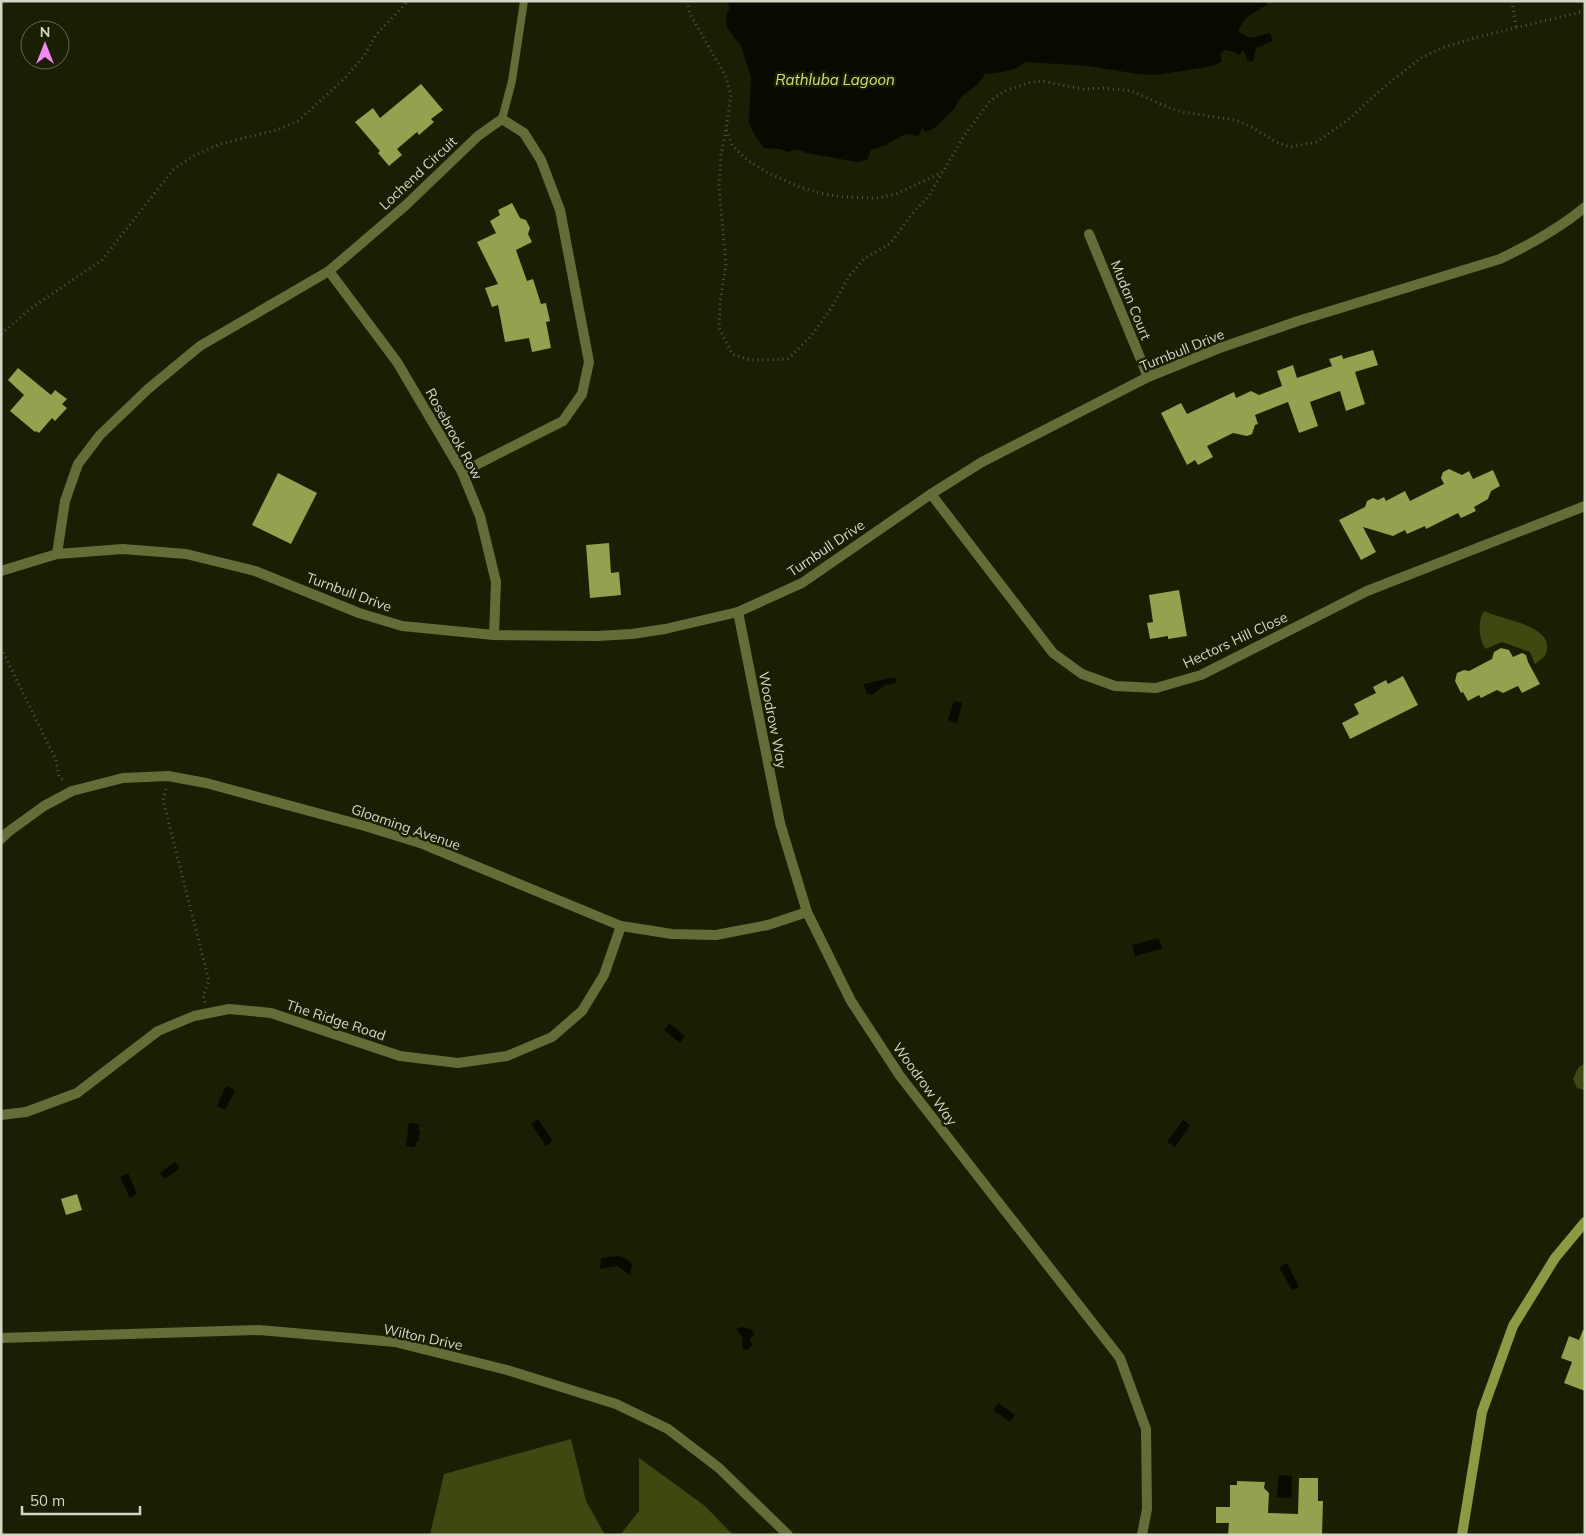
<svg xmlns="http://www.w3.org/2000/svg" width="1586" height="1536" font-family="Mulish,sans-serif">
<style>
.green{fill:#404812}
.water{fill:#080a00}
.building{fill:#94a14f}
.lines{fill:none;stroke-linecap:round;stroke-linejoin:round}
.path{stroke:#555941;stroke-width:3;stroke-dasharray:1 4;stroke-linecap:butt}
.service{stroke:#646c38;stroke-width:8}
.minor{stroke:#646c38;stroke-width:10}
.secondary{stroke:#8d9a43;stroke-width:10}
.labels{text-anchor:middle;stroke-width:5;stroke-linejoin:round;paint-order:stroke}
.street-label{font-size:14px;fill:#d3d7c6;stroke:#1a1e02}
.water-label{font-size:15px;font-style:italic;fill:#d0e172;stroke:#1a1e02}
</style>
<rect width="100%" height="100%" fill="#1a1e02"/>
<!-- green -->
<g class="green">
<path d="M1484,611C1499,619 1551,625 1547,649C1546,657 1541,660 1535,664L1530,652L1502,642L1485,649C1479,637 1477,623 1484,611Z"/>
<polygon points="1585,1063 1585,1090 1577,1088 1573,1079 1578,1068"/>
<polygon points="571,1439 586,1501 605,1535 430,1535 444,1474"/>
<polygon points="639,1458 705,1506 733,1535 620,1535 639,1511"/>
</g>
<!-- water -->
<g class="water">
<path d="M726,1H1266L1267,5C1254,12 1244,17 1238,31L1250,38L1270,33L1273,41L1256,48L1253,62L1247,60L1245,53L1243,50L1239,55L1234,52L1225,50L1220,54L1222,62L1208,67L1155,75L1138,74L1088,66L1026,62C1014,71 1000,73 985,74L979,83L961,97L954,109L935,128L926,132L922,128L918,137C907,130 901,137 891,142C885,146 878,148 871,150L867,160L857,162L806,153C799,148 794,150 787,152L781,149L764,148L756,137L749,124L751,78L741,46L727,28L726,16L730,7Z"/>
<path d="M895,677L897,683C893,684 887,684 884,686C876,689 876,698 866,693L864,684Z"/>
<polygon points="954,701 962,703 957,723 948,720"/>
<polygon points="1159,938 1162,949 1135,956 1132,945"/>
<polygon points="669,1023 685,1036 680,1043 664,1030"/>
<polygon points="226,1086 235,1090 225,1110 217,1106"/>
<polygon points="538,1119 553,1141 546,1146 531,1124"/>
<polygon points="1183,1120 1190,1125 1175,1147 1167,1142"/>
<polygon points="409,1123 419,1124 418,1130 420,1131 418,1142 416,1142 415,1147 406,1146"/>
<polygon points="175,1162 180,1168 165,1179 160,1173"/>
<polygon points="128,1173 137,1194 130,1198 120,1177"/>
<polygon points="618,1256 626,1259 632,1264 630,1275 617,1266 600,1269 601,1259 609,1257"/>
<polygon points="1287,1263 1299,1287 1292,1290 1279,1267"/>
<polygon points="742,1327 752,1330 755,1334 750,1339 752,1345 748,1350 744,1350 742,1345 743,1337 736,1329"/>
<polygon points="998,1403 1015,1415 1010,1422 993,1410"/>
<polygon points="1279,1475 1292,1476 1291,1498 1277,1497"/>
</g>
<!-- building -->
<g class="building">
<polygon points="421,84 443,110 431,119 434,122 419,135 417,132 397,149 402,155 389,166 378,153 380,151 355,122 373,108 380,118"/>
<polygon points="512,203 520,218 526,220 530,228 528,234 532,242 516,250 527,281 533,279 541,304 546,303 550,321 546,322 551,348 532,352 529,338 505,342 498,305 492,307 485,288 498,284 477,242 496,233 490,221 500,215 498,210"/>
<polygon points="1373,350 1378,365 1355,372 1365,404 1346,411 1340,391 1310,402 1318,426 1299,433 1288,402 1255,415 1258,424 1255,425 1252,434 1247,436 1233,433 1207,446 1213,457 1198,465 1195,460 1187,465 1161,413 1181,403 1187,414 1234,392 1236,398 1251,391 1259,395 1282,386 1277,371 1293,365 1297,378 1332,366 1329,359 1342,355 1343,359"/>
<polygon points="18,368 51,395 55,390 67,399 62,404 67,408 55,421 52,418 39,433 36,431 35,432 10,411 24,395 8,380"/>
<polygon points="1449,469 1462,475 1469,471 1473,479 1493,470 1500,486 1491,491 1488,499 1474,507 1476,511 1461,518 1458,513 1426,529 1425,526 1407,534 1405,530 1393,536 1363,527 1376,552 1361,560 1339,520 1365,507 1367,501 1373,498 1378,500 1384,497 1386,501 1405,491 1410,501 1444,484 1441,478 1443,472"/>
<polygon points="278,473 317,493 291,544 252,525"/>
<polygon points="609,543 611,573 619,572 621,595 590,598 586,545"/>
<polygon points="1179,590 1187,636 1168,639 1168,636 1150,639 1147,623 1153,622 1149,595"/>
<polygon points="1501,648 1509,650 1513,657 1522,653 1526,655 1528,662 1540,684 1522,693 1518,686 1503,693 1497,690 1481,698 1479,695 1468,701 1463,692 1461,693 1455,681 1457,673 1464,670 1469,671 1492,659 1494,652"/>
<polygon points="1403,676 1418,705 1350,739 1342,723 1359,714 1354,704 1376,693 1373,687 1386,680 1388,684"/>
<polygon points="77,1194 82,1210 66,1215 61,1199"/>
<polygon points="1583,1330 1585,1330 1585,1391 1564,1383 1572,1362 1561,1358 1569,1336 1579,1340"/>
<polygon points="1299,1478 1318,1478 1318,1501 1323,1501 1322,1535 1228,1535 1229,1523 1216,1523 1216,1507 1230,1507 1230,1485 1237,1485 1237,1481 1265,1482 1264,1488 1269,1493 1268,1513 1298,1514"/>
</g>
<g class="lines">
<!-- path -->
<g class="path">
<polyline points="687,1 690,14 725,75 731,95 726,129 732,145 747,160 768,173 800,187 819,193 844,197 877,198 896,194 943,172 964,136 990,101 1005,91 1031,82 1042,81 1083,89 1102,88 1132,91 1160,104 1182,112 1235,120 1250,126 1276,142 1289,147 1317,142 1350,118 1384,87 1421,58 1442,48 1474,38 1585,11"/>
<polyline points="1512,1 1516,28"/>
<polyline points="726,130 721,155 719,187 726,264 720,302 719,328 732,354 750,360 788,359 811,336 832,307 850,275 864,259 891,243 911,215 929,196 942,173"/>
<polyline points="1,334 30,309 102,260 173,170 193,156 220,144 277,130 298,121 345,78 364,56 376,35 408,1"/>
<polyline points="1,648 56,760 59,776 65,782"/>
<polyline points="166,789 163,800 209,981 203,995 205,1003"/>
</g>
<!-- service -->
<polyline class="service" points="502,119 512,81 524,1"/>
<!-- minor -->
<g class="minor">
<polyline points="1089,234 1148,377"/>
<polyline points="329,271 397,362 462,472 480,516 496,582 494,635"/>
<polyline points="931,494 1053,653 1082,674 1115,686 1156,688 1201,675 1367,591 1585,506"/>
<polyline points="57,554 65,501 78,464 100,435 148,389 200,346 329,271 406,205 478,136 502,119 524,133 541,160 560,210 589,362 582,394 563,421 462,472"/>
<path d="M1,571L57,554L123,549L186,554L255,571L359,613L402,626L494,635L597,636L632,634L665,629L738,612L802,583L931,494L982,462L1148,377L1217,349L1298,321L1500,259C1529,245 1560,228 1585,207"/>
<polyline points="738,612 780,823 807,912 851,1001 900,1076 1120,1358 1146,1429 1147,1509 1142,1535"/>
<polyline points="1,839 8,832 44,806 72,791 123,778 168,776 206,783 365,826 420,843 621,926 672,934 716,935 768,925 807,912"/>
<polyline points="1,1115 26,1112 77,1093 158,1031 194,1016 229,1009 271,1013 400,1056 458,1063 507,1056 552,1037 582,1011 604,975 621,926"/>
<polyline points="1,1338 259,1330 395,1342 507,1370 616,1404 668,1429 719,1468 788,1535"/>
</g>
<!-- secondary -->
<polyline class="secondary" points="1462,1535 1482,1412 1513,1326 1555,1258 1585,1222"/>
</g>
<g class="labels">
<!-- street labels -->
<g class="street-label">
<text transform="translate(418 173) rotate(-43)" y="5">Lochend Circuit</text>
<text transform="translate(1131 300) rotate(68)" y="5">Mudan Court</text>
<text transform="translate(1182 350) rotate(-22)" y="5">Turnbull Drive</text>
<text transform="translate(454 434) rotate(61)" y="5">Rosebrook Row</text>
<text transform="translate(826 548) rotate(-34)" y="5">Turnbull Drive</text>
<text transform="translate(349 592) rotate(20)" y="5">Turnbull Drive</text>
<text transform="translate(1235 640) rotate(-25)" y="5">Hectors Hill Close</text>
<text transform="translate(773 720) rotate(79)" y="5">Woodrow Way</text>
<text transform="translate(406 827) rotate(19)" y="5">Gloaming Avenue</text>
<text transform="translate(336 1020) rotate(18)" y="5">The Ridge Road</text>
<text transform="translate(925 1084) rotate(54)" y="5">Woodrow Way</text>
<text transform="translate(423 1337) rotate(12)" y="5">Wilton Drive</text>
</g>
<!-- water labels -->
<g class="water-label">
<text x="835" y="85">Rathluba Lagoon</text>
</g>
</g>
<!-- border -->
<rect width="1586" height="1536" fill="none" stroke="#d3d7c6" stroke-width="5"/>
<!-- north arrow -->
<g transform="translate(45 45)"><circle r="24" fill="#1a1e02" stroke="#646850"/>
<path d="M0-4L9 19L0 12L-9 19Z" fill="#f28af3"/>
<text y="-8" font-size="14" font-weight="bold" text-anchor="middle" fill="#d3d7c6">N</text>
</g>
<!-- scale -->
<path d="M22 1506v8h118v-8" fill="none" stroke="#d3d7c6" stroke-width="2.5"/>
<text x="30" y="1506" font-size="15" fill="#d3d7c6" stroke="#1a1e02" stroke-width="4" paint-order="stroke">50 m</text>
</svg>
